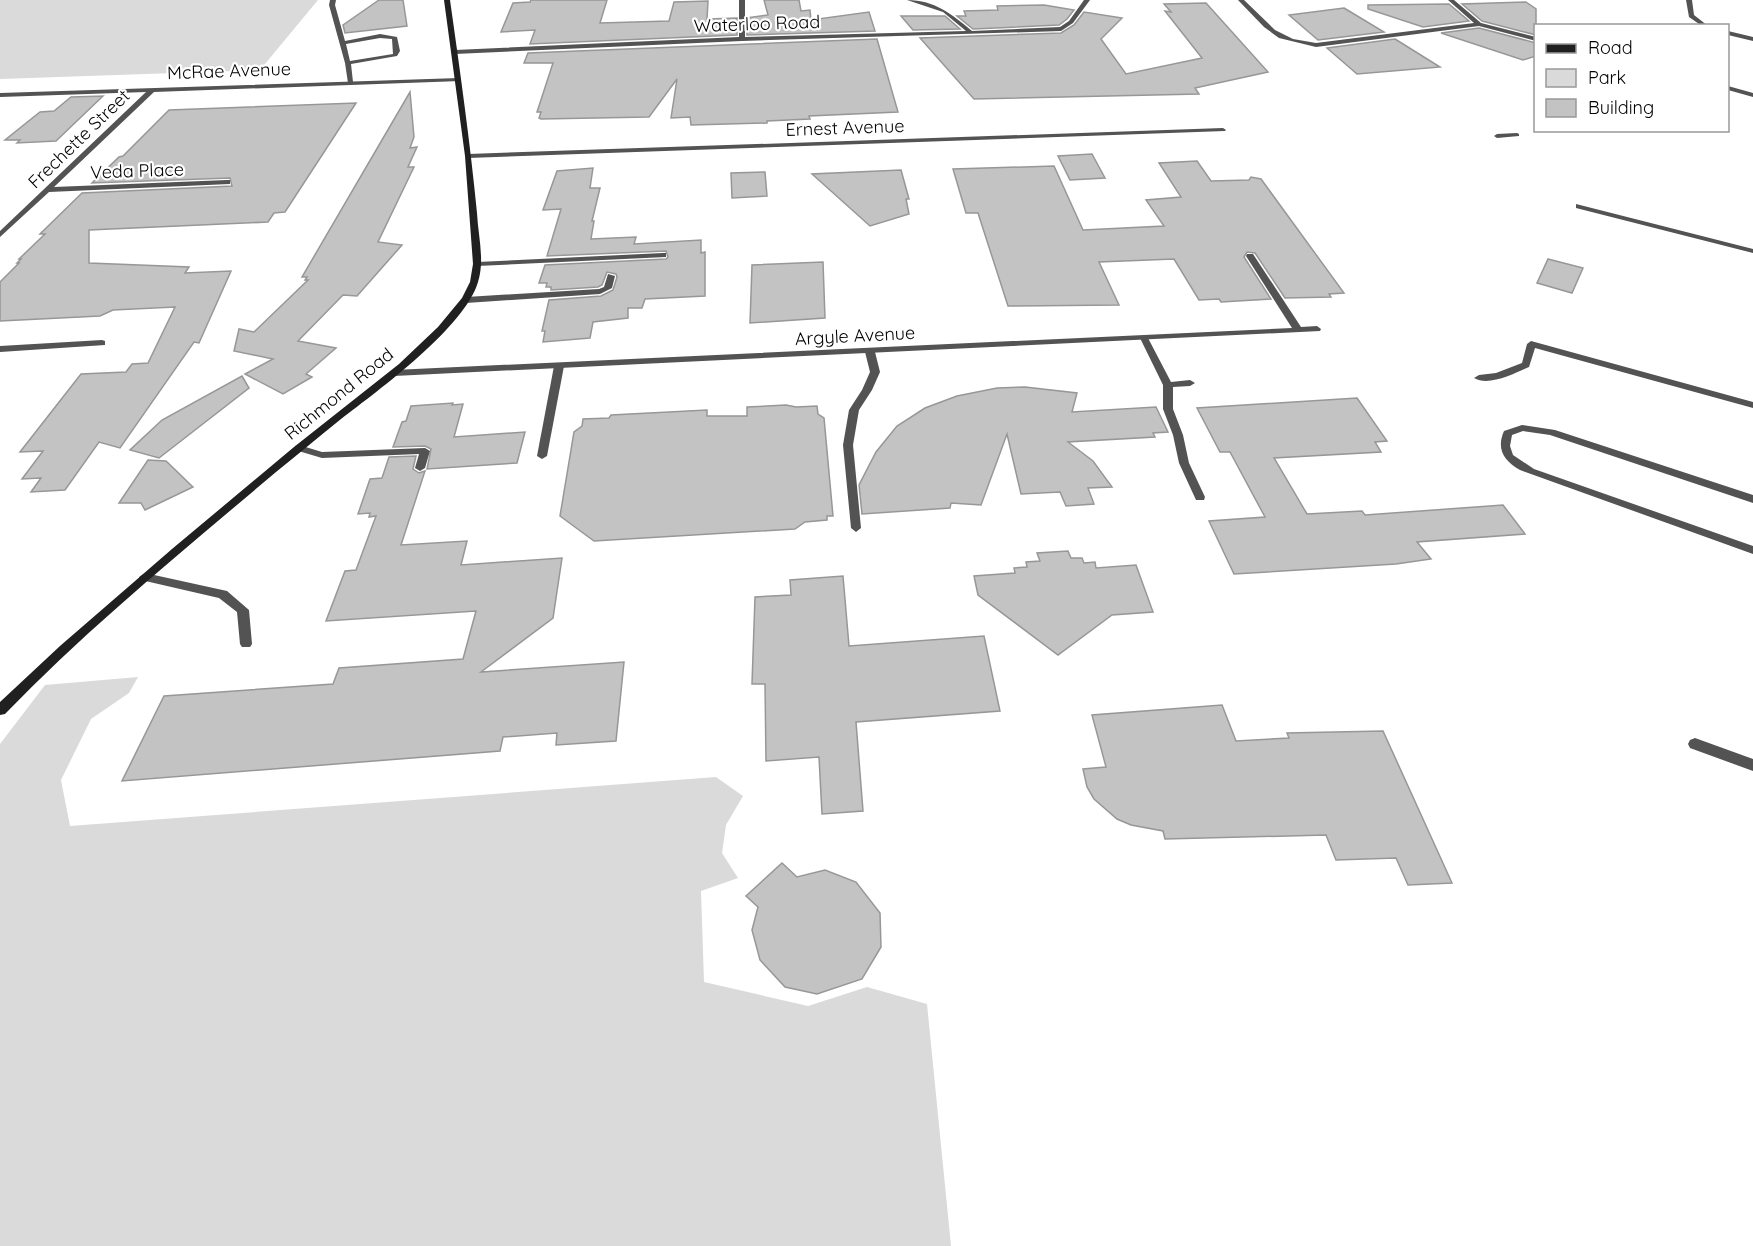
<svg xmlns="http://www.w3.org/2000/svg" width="1753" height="1246" font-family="Quicksand,sans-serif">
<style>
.green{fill:#dadada}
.building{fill:#c3c3c3;stroke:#979797;stroke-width:1.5}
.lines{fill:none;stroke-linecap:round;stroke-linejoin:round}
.service{fill:#535353;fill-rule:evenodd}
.minor{fill:#535353;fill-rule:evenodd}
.secondary{fill:#202020;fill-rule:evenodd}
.labels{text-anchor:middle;stroke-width:4.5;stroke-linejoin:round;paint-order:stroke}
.far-street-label{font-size:18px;fill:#000;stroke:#fff}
</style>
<rect width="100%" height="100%" fill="#fff"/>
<!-- green -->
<g class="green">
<polygon points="0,0 318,0 260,70 0,79"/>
<polygon points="138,677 129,693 91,719 61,780 70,826 716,777 743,796 726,825 722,853 738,878 701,891 704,982 808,1006 867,987 927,1004 951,1246 0,1246 0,744 45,685"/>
</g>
<!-- building -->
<g class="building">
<polygon points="379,0 403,0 407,26 345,33 343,25"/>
<polygon points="531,0 607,0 600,23 669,21 674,2 708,1 707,19 737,18 737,35 530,44 535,30 501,32 513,3 530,2"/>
<polygon points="764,0 799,0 801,11 810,10 811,20 869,12 875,31 747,35 747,18 768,15"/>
<polygon points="1526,2 1536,9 1536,35 1482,21 1462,4"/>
<polygon points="1206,3 1268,72 1195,88 1199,94 974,99 920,38 1061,33 1074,25 1084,12 1122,18 1101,39 1126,74 1202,58 1165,11 1171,12 1164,4"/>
<polygon points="1449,4 1469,21 1423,27 1368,9 1368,5"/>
<polygon points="1044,5 1074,10 1067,19 1059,25 973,29 957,16 966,16 964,11 998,10 997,6"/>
<polygon points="1344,8 1384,32 1318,40 1289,15"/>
<polygon points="901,16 945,16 960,29 913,30"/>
<polygon points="1479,28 1536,43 1536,56 1523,60 1441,33"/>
<polygon points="877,39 898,112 809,116 810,119 767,121 767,123 691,125 690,117 671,118 677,79 649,117 541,119 539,118 541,112 537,112 553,63 524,63 528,53"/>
<polygon points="1395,39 1440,67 1357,74 1327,48"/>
<polygon points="410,92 414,137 410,148 417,147 408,167 414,167 378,242 402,245 357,296 343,295 298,341 336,348 306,374 312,377 283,394 245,374 273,359 234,351 239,329 254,332 308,280 305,280 307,277 302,277"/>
<polygon points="103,96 56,141 17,143 20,140 5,140 40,112 54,111 71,97"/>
<polygon points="356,103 285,212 274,213 268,222 89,230 89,263 189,267 185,273 231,271 199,343 194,342 120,448 99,442 65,490 31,492 41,478 22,479 43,451 20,452 81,374 126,372 132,364 148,363 175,307 113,310 100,316 0,321 0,282 19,263 17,263 21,259 19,259 45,234 40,234 82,193 232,186 230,178 92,183 119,157 123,156 169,110"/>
<polygon points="1092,154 1105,178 1070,180 1058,156"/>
<polygon points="1197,161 1211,181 1249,180 1251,177 1261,179 1344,293 1329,294 1331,297 1285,298 1255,253 1247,252 1244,257 1271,299 1221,302 1219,299 1199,300 1174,259 1099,262 1119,305 1008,306 978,213 966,213 953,169 1054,166 1083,230 1164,226 1146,200 1181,197 1159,163"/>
<polygon points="593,168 590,188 600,188 592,221 594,221 591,239 636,237 634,244 701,240 701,253 705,252 705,296 645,299 642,308 628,308 628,318 593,322 590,338 543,342 545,331 542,331 549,300 601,296 613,290 617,277 616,274 607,272 602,285 598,287 551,290 551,287 546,287 547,283 539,283 545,265 666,259 668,257 666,251 547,256 561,209 543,210 557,171"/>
<polygon points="901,170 909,199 906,199 909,214 870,226 812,174"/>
<polygon points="765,172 767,196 732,198 731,173"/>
<polygon points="1548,259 1583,268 1572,293 1537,283"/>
<polygon points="823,262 825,318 750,323 752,265"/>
<polygon points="242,376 249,388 159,458 130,450 162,420"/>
<polygon points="1025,387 1077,393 1072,412 1156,407 1168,432 1153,433 1155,437 1068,442 1093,461 1112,487 1088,488 1094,504 1066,506 1060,492 1021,494 1007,434 981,505 951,503 950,508 862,514 859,485 876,452 897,426 925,408 957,396 997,388"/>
<polygon points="1357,398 1387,441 1375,442 1381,452 1274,458 1307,514 1362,511 1365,515 1503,505 1525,534 1417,542 1431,559 1396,564 1234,574 1209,521 1265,517 1230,452 1220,452 1197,408"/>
<polygon points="453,403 452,405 463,404 454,437 525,432 517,463 427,469 431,449 425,446 393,447 402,422 406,421 411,406"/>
<polygon points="786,405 796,407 817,406 818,414 824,418 833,516 827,516 827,520 805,522 795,529 594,541 560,516 574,432 582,426 583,419 609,418 611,415 707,410 707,416 747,416 747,407"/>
<polygon points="416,456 413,469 419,473 425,471 401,545 467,541 461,565 562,558 553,618 481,672 624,662 616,741 556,745 557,733 503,737 500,751 122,781 164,696 333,684 339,668 463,659 476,611 326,621 345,571 356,570 376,516 369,517 370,513 358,514 370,479 382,478 389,457"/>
<polygon points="148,460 166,461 193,487 145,510 141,503 119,503"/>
<polygon points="1068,551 1071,558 1082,558 1084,563 1095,562 1096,568 1136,565 1153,612 1112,615 1058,655 978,595 974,576 1015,573 1014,568 1027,567 1026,562 1040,561 1037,553"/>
<polygon points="843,576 849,646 984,636 1000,711 856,722 863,811 822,814 819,757 766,761 765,684 752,684 755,597 791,595 790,580"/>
<polygon points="1222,705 1236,741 1289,738 1287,733 1383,731 1452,883 1408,885 1396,858 1336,860 1326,835 1165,839 1163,831 1131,825 1117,819 1094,799 1087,787 1083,769 1106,767 1092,715"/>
<polygon points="782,863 797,877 825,870 856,882 880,913 881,947 862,979 817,994 785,987 760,960 752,930 758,907 746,896"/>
</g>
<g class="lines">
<!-- service -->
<g class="service">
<path d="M330,0H336L335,5L345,41L380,34L397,37L400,51L397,56L351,64L353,82L348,83L345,63L329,5ZM380,38L392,39L393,54L350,61L346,44Z"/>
<polygon points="1517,133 1519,134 1519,136 1497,138 1494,136 1497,134"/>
<polygon points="1576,204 1753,249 1753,253 1576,208"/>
<polygon points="663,253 666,253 666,257 477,266 473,264 477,262"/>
<polygon points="608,274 615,276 612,288 600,294 466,303 462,300 466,297 599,289 604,287"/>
<polygon points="1144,335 1148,338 1171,382 1190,380 1195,383 1190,386 1173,387 1173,409 1183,435 1189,463 1205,497 1204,500 1196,500 1179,463 1173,435 1163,409 1163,385 1140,338"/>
<path d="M1531,341L1753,402V408L1535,348L1529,367C1515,373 1489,387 1474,378L1479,375L1496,373L1522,363L1527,344Z"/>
<polygon points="870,349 875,352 880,372 872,390 859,410 853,445 861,528 856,532 851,528 843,445 849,410 862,390 870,372 865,352"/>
<polygon points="559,363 564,366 547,456 542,459 537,456 554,366"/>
<path d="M1522,425L1555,430L1753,495V503L1550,435L1523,431L1512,435L1510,446L1513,455L1534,469L1753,546V554L1520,470C1504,461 1496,449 1504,431Z"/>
<polygon points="299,445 322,452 425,448 430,451 425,468 420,471 415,468 419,454 322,458 295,450 295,446"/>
<polygon points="145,573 227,591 249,610 252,644 250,647 242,647 240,644 237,612 219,598 141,580 139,577"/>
<polygon points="1695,738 1753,759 1753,771 1690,748 1688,744 1690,740"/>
</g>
<!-- minor -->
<g class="minor">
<path d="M739,0H745V37L966,31L943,12L907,0C935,0 953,15 972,31L1060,27L1069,21L1084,0H1090L1073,23L1061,31L742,41L455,54L452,52L455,50L739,37Z"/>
<polygon points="1238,0 1244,0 1275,30 1293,39 1316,43 1474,23 1448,0 1454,0 1481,23 1536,37 1536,41 1479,26 1316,47 1279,38 1264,27"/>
<polygon points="1686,0 1692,0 1694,15 1708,26 1702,26 1689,17"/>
<polygon points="1728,31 1753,37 1753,41 1728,35"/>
<polygon points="459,78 461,81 154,92 54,187 227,180 230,180 230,184 49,192 0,237 0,231 146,92 0,97 0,93"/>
<polygon points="1728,86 1753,93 1753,97 1728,90"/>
<polygon points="1223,128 1226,130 1225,131 468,158 465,156 468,154"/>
<polygon points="1247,254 1253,254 1301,327 1317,326 1321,329 1320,331 394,376 389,373 394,370 1292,328 1246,256"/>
<polygon points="102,340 105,341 105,345 0,352 0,346"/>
</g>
<!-- secondary -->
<path class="secondary" d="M444,0H450C460,71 470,141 477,213C478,235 485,260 478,282C465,327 379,390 341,419C319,437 298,454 276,472C184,550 89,627 5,714L0,715V702L60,646L172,549L294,447L399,364L438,327L462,298L470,282L473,264L465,156Z"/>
</g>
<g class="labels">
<!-- far-street labels -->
<g class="far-street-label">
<text transform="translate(757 24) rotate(-2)" y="6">Waterloo Road</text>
<text transform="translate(229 71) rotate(-2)" y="6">McRae Avenue</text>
<text transform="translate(845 128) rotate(-2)" y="6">Ernest Avenue</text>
<text transform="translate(79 139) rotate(-44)" y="6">Frechette Street</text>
<text transform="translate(137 171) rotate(-2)" y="6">Veda Place</text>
<text transform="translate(855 336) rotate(-3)" y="6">Argyle Avenue</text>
<text transform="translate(339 394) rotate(-39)" y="6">Richmond Road</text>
</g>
</g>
<!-- legend -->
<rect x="1534" y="24" width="195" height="108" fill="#ffffff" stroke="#999999" stroke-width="1.5"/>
<rect x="1546" y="44" width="30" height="9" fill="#202020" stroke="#999999" stroke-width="1.5"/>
<text x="1588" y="54" font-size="18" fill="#000000">Road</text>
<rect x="1546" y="69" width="30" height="18" fill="#dadada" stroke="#999999" stroke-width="1.5"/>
<text x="1588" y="84" font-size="18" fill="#000000">Park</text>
<rect x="1546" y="99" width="30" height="18" fill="#c3c3c3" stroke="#999999" stroke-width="1.5"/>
<text x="1588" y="114" font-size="18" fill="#000000">Building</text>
</svg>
